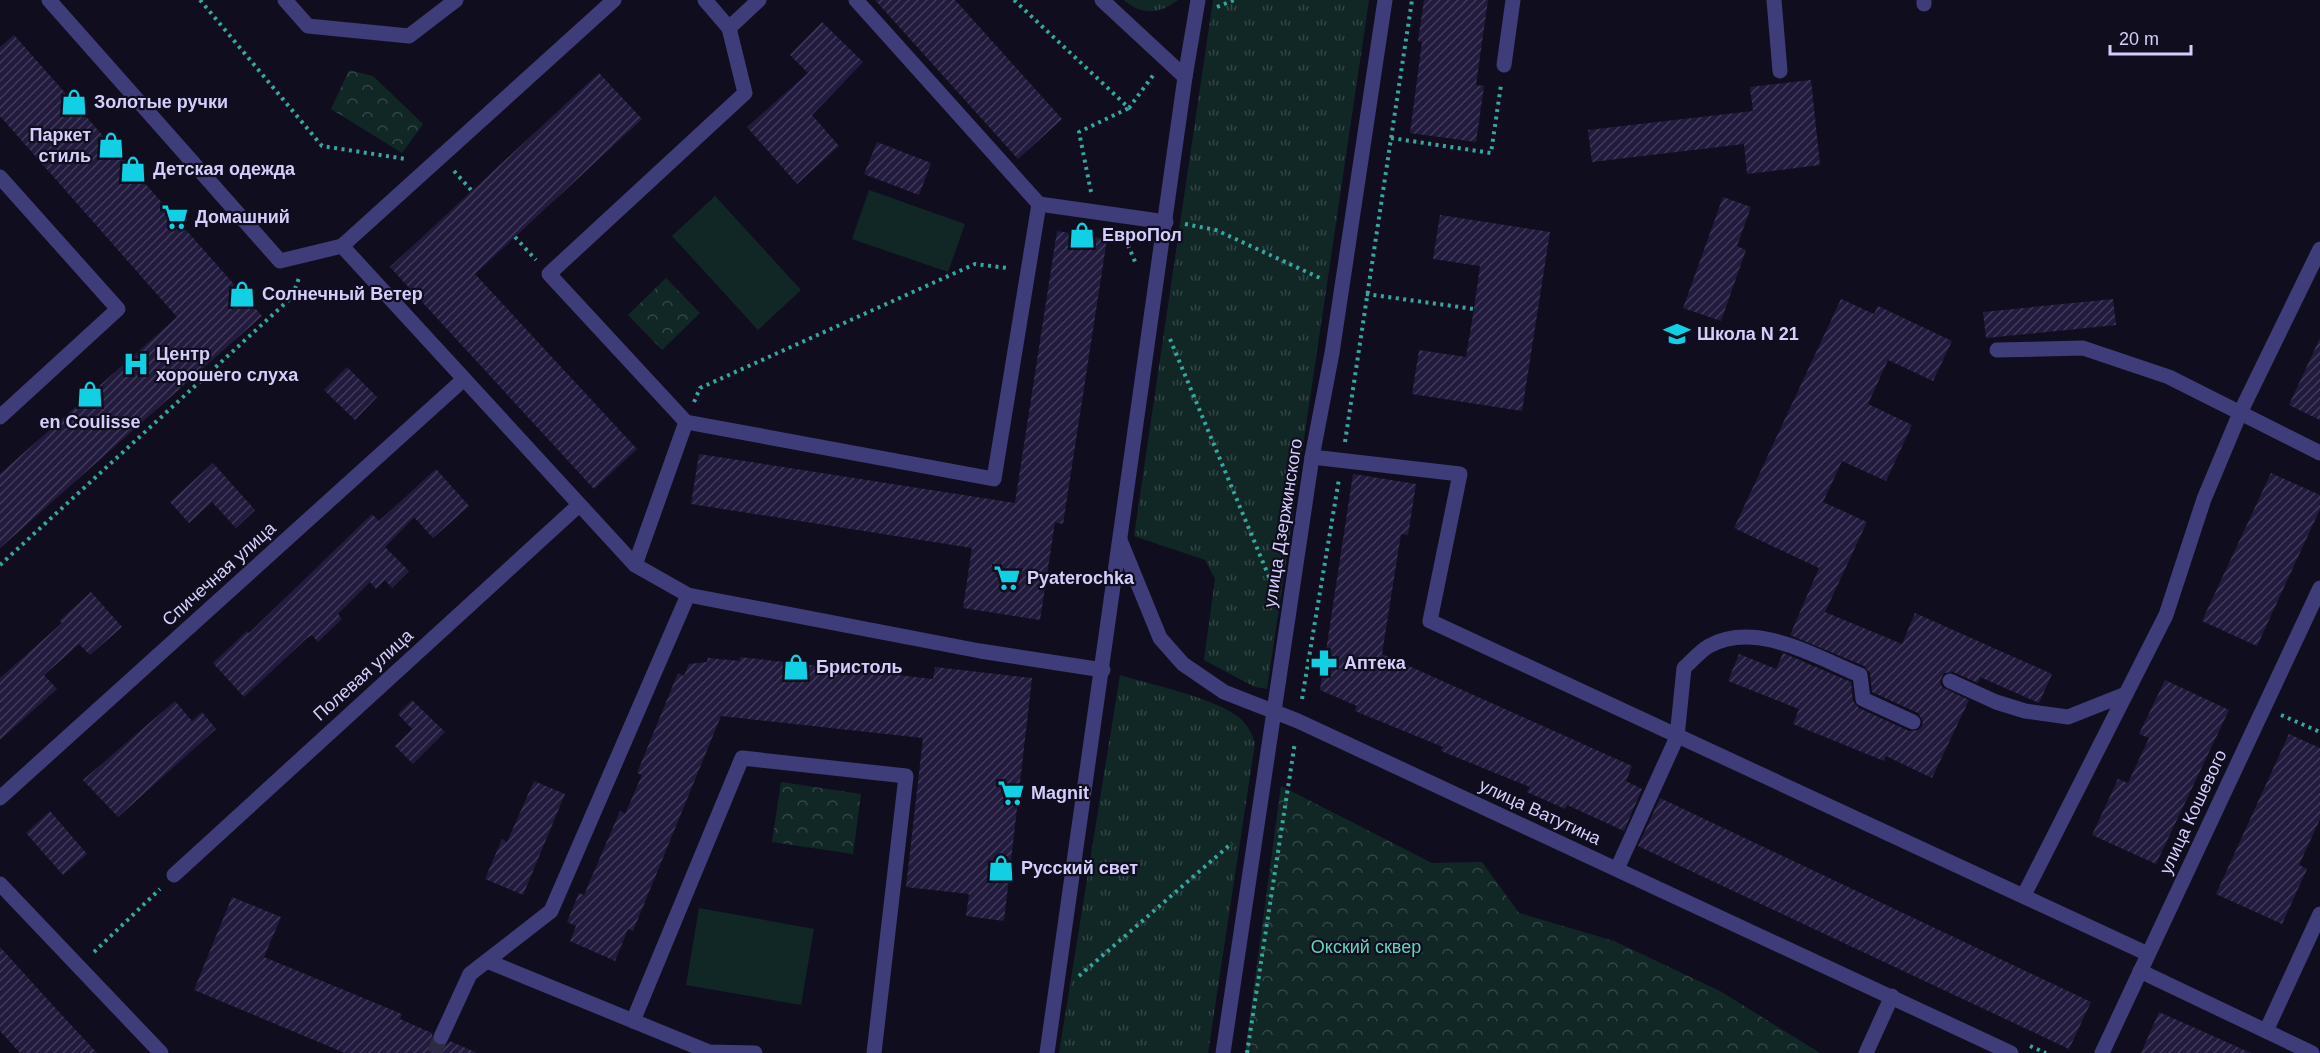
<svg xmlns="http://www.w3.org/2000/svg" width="2320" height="1053" font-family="Helvetica,sans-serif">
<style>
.grass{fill:url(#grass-tufts)}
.forest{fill:url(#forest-crowns)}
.pitch{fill:#112726}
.building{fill:url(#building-hatch)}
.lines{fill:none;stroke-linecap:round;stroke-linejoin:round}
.minor-tunnel{stroke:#2d2b3f;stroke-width:15;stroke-dasharray:15 8;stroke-linecap:butt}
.path{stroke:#37a69f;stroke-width:4;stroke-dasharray:3 4.5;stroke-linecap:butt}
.minor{stroke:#3e3c79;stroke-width:15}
.labels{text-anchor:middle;stroke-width:4.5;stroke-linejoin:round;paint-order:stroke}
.poi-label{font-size:18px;font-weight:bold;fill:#d3cefb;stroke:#100e1e;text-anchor:start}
.street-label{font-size:18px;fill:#d3cefb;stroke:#100e1e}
.park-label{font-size:18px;fill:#61d4b6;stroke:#100e1e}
</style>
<defs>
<pattern id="grass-tufts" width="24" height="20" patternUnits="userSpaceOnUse" patternTransform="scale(1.5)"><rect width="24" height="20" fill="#112726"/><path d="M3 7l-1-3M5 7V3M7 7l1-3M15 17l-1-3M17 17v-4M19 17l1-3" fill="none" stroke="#334546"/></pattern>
<pattern id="forest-crowns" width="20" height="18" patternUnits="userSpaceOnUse" patternTransform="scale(1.5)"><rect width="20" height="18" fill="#112726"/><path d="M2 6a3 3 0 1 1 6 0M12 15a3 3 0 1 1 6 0" fill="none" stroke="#334546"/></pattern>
<pattern id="building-hatch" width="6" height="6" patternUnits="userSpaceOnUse" patternTransform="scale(1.5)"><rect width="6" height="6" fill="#221b3d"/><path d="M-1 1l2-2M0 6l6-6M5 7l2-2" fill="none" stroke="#413b5a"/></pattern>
</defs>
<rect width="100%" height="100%" fill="#100e1e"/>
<!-- grass -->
<g class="grass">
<path d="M1124,0H1178C1160,14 1142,16 1124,0Z"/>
<polygon points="1213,0 1369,0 1267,689 1255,687 1204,660 1215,579 1205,560 1134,536"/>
<path d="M1120,675C1152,685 1217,698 1241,719C1248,726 1252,734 1255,743L1208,1053H1059Z"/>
</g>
<!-- forest -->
<g class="forest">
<polygon points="349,70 373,76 423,124 402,153 331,109"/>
<polygon points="666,278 700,313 662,350 628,315"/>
<polygon points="781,782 861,794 853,854 772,842"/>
<polygon points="1281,786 1432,863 1482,862 1519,913 1614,941 1720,991 1820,1053 1245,1053"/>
</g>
<!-- pitch -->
<g class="pitch">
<polygon points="869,190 965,224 948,272 852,239"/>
<polygon points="715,196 801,290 758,330 672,236"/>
<polygon points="699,908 814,929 801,1005 686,985"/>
</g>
<!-- building -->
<g class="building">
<polygon points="875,0 955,0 1062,119 1018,159"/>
<polygon points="1424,0 1488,0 1476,85 1484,86 1476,142 1410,133 1422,42 1418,41"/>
<polygon points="822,22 863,62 812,115 839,146 797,184 747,127 808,73 790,55"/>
<polygon points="14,35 262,316 0,548 0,474 177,317 0,116 0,47"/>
<polygon points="599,73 642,119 475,274 637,449 594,489 390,267"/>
<polygon points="1811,80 1820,165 1747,174 1744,144 1592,162 1588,130 1753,111 1750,87"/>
<polygon points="877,142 931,163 919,195 864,174"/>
<polygon points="1723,197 1751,207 1737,246 1746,250 1721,321 1683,308"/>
<polygon points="1440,215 1550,232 1522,411 1412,394 1419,350 1466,357 1474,309 1480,266 1433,259"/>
<polygon points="1057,231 1107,239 1063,524 1055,522 1040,620 963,608 972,548 691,504 699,454 1015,503"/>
<polygon points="1841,299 1874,314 1878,306 1952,341 1933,381 1888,360 1868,404 1912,425 1886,481 1842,461 1823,502 1867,522 1825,612 1902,644 1915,613 2052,674 2039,703 1980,677 1978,683 1953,672 1944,673 1940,681 1942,687 1969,700 1932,778 1886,756 1884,761 1793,724 1799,709 1728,681 1739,654 1776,669 1783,653 1851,682 1853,701 1859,708 1909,731 1918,730 1922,726 1923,721 1918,713 1872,692 1870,673 1864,666 1790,635 1819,568 1734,528"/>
<polygon points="2113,299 2116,325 1986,338 1983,312"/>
<polygon points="2320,338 2320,420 2289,405"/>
<polygon points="347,367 377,397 355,420 324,390"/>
<polygon points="213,463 255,510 236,528 212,502 189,523 170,502"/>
<polygon points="436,469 469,506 433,538 414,517 385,547 409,571 392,588 385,580 376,589 370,582 338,614 342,619 318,642 312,635 307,638 244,697 213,663 247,631 249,633 372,514 379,521"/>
<polygon points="2271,473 2320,495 2320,509 2257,646 2202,621"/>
<polygon points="1353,474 1416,484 1408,535 1401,534 1382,654 1632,766 1626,781 1642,789 1624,831 1567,805 1565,809 1527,792 1530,787 1441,751 1443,747 1355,711 1357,706 1320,690"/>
<polygon points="91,592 122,627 90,655 79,644 44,675 57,689 0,740 0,678 62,623 59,621"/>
<polygon points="740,657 933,679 935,667 1032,678 1004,921 966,916 969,894 906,887 923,738 721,716 633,931 628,929 615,961 570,941 576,926 567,922 579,893 584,895 620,811 625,814 642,775 637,773 678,673 684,676 689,664 707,662 708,658 740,661"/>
<polygon points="2165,680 2229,710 2156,864 2092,835 2118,779 2128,783 2149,738 2139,734"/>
<polygon points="412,700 445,732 413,764 395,746 412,729 398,714"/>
<polygon points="175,701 192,721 202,712 216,729 118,817 83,780"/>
<polygon points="2289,734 2320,748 2320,819 2299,865 2307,869 2282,924 2216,894"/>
<polygon points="534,781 565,794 523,895 485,879 502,839 507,842"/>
<polygon points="1660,798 2091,1002 2069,1049 1638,846"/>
<polygon points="50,811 87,854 63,875 26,833"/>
<polygon points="232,897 281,917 264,957 402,1014 400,1019 432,1033 433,1042 437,1046 446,1045 450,1041 477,1053 345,1053 194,990"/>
<polygon points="0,947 48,1000 97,1053 20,1053 0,1031"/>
<polygon points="2159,1012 2251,1053 2141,1053"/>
</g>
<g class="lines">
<!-- minor-tunnel -->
<polyline class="minor-tunnel" points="434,1053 441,1037"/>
<!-- path -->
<g class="path">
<polyline points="200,0 322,146 406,159"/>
<polyline points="1014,0 1129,108 1154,74"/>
<polyline points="1217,7 1234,0"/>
<polyline points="1391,138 1491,153 1501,85"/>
<polyline points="454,171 472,191"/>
<polyline points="1091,192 1079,132 1129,108"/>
<polyline points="1185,224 1216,230 1322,279"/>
<polyline points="515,237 536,260"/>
<polyline points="1125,238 1136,264"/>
<polyline points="1366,294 1474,309"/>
<polyline points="1170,339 1272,584"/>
<polyline points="694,402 700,388 975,264 1007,268"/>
<polyline points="1345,442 1412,0"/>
<polyline points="0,565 292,297 299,278"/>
<polyline points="1302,699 1339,479"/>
<polyline points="2281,715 2320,732"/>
<polyline points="94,952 160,889"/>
<polyline points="1079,976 1232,843"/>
<polyline points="2030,1046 2046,1053"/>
<polyline points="1247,1053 1295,742"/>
</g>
<!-- minor -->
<g class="minor">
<polyline points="49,0 280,261 342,246"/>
<polyline points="285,0 308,26 409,36 456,0"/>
<polyline points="614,0 342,246 635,565 688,595 980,651 1103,670"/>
<polyline points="705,0 729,28 759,0"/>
<polyline points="856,0 1039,204 1166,222"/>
<polyline points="1774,0 1780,71"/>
<polyline points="1924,0 1924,4"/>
<polyline points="729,28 745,93 549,274 686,422 994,479 1039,204"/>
<polyline points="1504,65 1513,0"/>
<polyline points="1185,77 1198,0"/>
<polyline points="0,177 118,309 0,417"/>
<polyline points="1997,350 2083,348 2169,377 2320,453"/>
<polyline points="1312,457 1460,474 1430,621 2148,954"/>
<polyline points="1120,540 1160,638 1183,664 1224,692 1298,721 2011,1053"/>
<polyline points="635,565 686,422"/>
<polyline points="1950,681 1996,702 2025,711 2068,717 2126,694"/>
<polyline points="0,798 464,379"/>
<path d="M1617,869L1677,737L1684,668C1692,661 1700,651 1709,646C1756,620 1816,657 1860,675L1863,699L1913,722"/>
<polyline points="174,875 579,505"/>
<polyline points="0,884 161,1053"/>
<polyline points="2024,895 2166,615 2204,499 2240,413 2320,249"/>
<polyline points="487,961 709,1052 755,1053"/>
<polyline points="2140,971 2312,1053"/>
<polyline points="633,1021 742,758 906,776 874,1053"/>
<polyline points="2266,1031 2320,914"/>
<polyline points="441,1037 470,974 551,911 688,595"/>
<polyline points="1047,1053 1185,77 1102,0"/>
<polyline points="1223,1053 1312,457 1332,353 1385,0"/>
<polyline points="1866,1053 1892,996"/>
<polyline points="2102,1053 2320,588"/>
</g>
</g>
<!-- icons -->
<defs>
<g id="shop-bare" transform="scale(2.07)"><path d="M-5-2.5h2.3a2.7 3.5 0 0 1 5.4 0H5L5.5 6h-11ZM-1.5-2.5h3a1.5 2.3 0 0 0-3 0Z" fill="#12d0e3" stroke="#100e1e" stroke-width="2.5" paint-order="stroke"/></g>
<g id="supermarket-bare" transform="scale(2.07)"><path d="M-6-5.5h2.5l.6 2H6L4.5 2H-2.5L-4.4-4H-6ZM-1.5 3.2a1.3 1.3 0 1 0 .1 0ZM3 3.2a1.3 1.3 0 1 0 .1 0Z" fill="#12d0e3" stroke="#100e1e" stroke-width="2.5" paint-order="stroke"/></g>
<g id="school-bare" transform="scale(2.07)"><path d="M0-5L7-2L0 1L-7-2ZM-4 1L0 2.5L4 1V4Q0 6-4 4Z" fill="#12d0e3" stroke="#100e1e" stroke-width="2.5" paint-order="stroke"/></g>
<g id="hospital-bare" transform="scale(2.07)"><path d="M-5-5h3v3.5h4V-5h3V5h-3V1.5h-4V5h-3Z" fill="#12d0e3" stroke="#100e1e" stroke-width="2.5" paint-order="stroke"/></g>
<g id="pharmacy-bare" transform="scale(2.07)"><path d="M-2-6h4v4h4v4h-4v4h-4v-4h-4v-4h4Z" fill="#12d0e3" stroke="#100e1e" stroke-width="2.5" paint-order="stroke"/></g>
</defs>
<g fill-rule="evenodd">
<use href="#shop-bare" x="74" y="102"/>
<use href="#shop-bare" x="111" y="145"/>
<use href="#shop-bare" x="133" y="169"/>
<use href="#supermarket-bare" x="175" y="217"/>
<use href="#shop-bare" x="1082" y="235"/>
<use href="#shop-bare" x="242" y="294"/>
<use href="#school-bare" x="1677" y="334"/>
<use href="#hospital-bare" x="136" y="364"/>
<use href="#shop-bare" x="90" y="394"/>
<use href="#supermarket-bare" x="1007" y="578"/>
<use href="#pharmacy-bare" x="1324" y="663"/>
<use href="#shop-bare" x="796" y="667"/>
<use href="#supermarket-bare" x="1011" y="793"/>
<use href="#shop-bare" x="1001" y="868"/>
</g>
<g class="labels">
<!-- poi labels -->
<g class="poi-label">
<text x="94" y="108">Золотые ручки</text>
<text x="91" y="141" text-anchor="end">Паркет<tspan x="91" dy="21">стиль</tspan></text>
<text x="153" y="175">Детская одежда</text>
<text x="195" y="223">Домашний</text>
<text x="1102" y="241">ЕвроПол</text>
<text x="262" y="300">Солнечный Ветер</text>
<text x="1697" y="340">Школа N 21</text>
<text x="156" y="360">Центр<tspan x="156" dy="21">хорошего слуха</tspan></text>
<text x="90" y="428" text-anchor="middle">en Coulisse</text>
<text x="1027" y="584">Pyaterochka</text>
<text x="1344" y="669">Аптека</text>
<text x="816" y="673">Бристоль</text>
<text x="1031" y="799">Magnit</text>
<text x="1021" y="874">Русский свет</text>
</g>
<!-- street labels -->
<g class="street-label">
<text transform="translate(1283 523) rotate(-81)" y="6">улица Дзержинского</text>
<text transform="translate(219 574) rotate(-42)" y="6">Спичечная улица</text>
<text transform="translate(363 675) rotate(-42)" y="6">Полевая улица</text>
<text transform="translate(1540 812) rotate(25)" y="6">улица Ватутина</text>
<text transform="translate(2193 812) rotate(-65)" y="6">улица Кошевого</text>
</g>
<!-- park labels -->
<g class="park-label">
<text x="1366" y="953">Окский сквер</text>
</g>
</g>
<!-- scale -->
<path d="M2110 45v9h81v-9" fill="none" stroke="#d3cefb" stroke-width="3"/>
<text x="2119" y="45" font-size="18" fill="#d3cefb" stroke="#100e1e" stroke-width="4.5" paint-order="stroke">20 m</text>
</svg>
